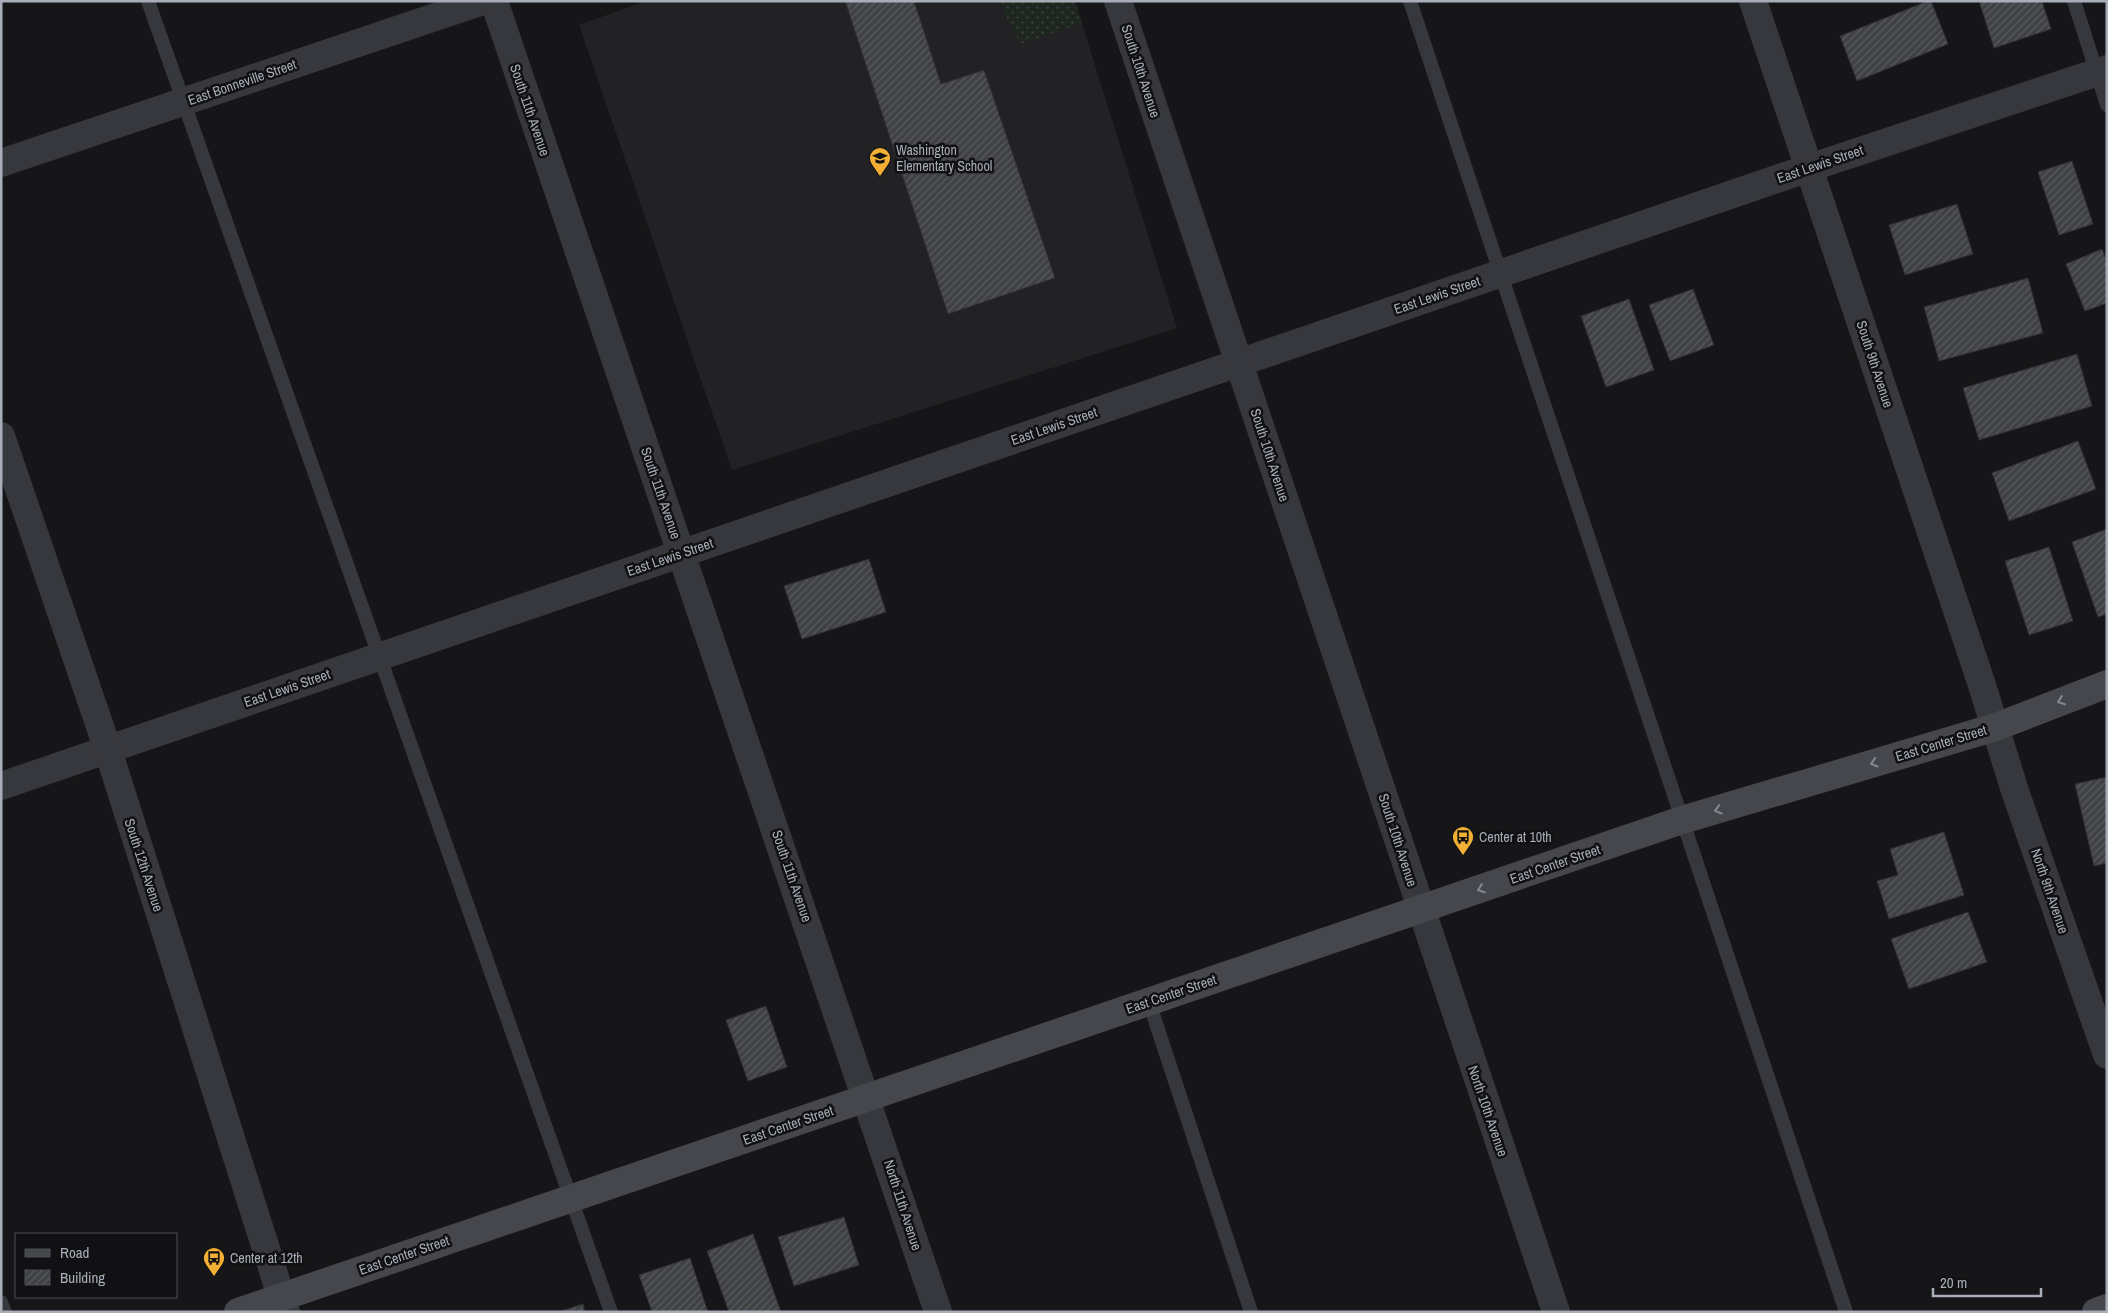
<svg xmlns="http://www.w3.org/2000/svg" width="2108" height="1313" font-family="'Archivo Narrow',sans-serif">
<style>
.built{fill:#222225}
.green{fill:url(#green-dots)}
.building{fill:url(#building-hatch);stroke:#303034}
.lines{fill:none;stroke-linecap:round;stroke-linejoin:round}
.service{stroke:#37383d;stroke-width:14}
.minor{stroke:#37383d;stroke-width:28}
.tertiary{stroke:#37383d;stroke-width:28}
.secondary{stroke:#45474d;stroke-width:28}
.oneway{stroke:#858993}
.labels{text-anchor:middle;stroke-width:5;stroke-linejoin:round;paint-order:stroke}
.street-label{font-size:14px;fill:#a8adb8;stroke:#111113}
.poi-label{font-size:14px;fill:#a8adb8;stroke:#111113;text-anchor:start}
</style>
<defs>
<pattern id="green-dots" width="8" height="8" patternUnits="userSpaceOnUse" patternTransform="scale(1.25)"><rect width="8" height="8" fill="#1e261f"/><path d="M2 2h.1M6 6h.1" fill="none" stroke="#3c433d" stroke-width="1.8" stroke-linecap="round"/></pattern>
<pattern id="building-hatch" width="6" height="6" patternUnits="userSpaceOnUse" patternTransform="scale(1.25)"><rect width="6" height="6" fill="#404145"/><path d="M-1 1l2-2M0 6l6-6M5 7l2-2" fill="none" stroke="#595a5e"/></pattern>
</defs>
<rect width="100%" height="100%" fill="#161618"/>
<!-- built -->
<polygon class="built" points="646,1 1075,1 1177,328 732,470 579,25"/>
<!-- green -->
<polygon class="green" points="998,1 1075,1 1082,23 1021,44"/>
<!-- building -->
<g class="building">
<polygon points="845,1 914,1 941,84 984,70 1055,278 948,314"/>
<polygon points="1928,1 1931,1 1948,44 1857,81 1840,36"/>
<polygon points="1979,1 2042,1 2051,29 1994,48"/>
<polygon points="2072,161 2093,224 2059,235 2038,172"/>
<polygon points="1957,204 1973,254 1905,275 1889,225"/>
<polygon points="2102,249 2107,262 2107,303 2085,311 2066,264"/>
<polygon points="2028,278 2043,333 1939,361 1924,307"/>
<polygon points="1693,289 1714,345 1670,361 1649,305"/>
<polygon points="1629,299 1654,370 1606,387 1581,316"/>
<polygon points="2077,354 2092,406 1979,440 1963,388"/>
<polygon points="2078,441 2096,489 2009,521 1992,473"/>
<polygon points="2107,529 2107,614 2098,617 2072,542"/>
<polygon points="2049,547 2073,621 2029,635 2005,561"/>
<polygon points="869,559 886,612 802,639 784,586"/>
<polygon points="2107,777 2107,863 2094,866 2075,784"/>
<polygon points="1944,832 1964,895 1889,919 1877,881 1898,875 1890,849"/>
<polygon points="1968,912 1987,962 1909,989 1891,939"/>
<polygon points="766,1006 787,1067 748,1081 726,1020"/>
<polygon points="844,1217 859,1265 794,1286 778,1237"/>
<polygon points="753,1234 781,1312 729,1312 707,1251"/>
<polygon points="690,1258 708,1312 652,1312 639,1275"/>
<polygon points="583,1304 585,1312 558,1312"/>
</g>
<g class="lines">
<!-- service -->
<g class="service">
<polyline points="148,1 611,1312"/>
<polyline points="1410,1 1846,1312"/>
<polyline points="2074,1 2107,105"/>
<polyline points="1149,1002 1251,1312"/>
<polyline points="1,1302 5,1312"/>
</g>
<!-- minor -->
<g class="minor">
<polyline points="494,1 938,1312"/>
<polyline points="1753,1 1981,682 2015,791 2107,1055"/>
<polyline points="1,163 483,1"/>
<polyline points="1,786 1809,168 2107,69"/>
</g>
<!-- tertiary -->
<g class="tertiary">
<polyline points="1118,1 1556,1312"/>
<polyline points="1,436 108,750 286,1312"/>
</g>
<!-- secondary -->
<g class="secondary">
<polyline points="238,1312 1682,820 1996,727 2107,684"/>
<polyline points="2096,1312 2107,1308"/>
</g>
</g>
<!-- one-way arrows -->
<defs><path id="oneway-chevron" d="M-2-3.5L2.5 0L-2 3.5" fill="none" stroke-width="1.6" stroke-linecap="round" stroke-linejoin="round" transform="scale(1.25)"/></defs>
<g class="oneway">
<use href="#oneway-chevron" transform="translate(2061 701) rotate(159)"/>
<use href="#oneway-chevron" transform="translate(1874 763) rotate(163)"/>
<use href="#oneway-chevron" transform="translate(1718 810) rotate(163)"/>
<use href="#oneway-chevron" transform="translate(1481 889) rotate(161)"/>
</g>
<!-- icons -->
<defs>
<g id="school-pin" transform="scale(1.125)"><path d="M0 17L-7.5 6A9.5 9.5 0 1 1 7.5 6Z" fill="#f2b134" stroke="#111113"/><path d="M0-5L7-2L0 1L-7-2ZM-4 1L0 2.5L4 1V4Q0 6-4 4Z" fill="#111"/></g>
<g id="bus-pin" transform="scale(1.125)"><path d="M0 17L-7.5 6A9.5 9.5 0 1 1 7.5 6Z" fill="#f2b134" stroke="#111113"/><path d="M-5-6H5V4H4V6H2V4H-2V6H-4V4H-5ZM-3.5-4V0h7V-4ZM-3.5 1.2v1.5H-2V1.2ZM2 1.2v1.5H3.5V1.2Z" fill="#111"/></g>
</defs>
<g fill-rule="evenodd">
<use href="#school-pin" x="880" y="158"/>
<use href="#bus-pin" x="1463" y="837"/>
<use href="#bus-pin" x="214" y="1258"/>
</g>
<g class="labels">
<!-- street labels -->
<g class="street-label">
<text transform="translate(1141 71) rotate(72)" y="5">South 10th Avenue</text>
<text transform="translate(242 82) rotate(-19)" y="5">East Bonneville Street</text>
<text transform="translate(530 110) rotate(71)" y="5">South 11th Avenue</text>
<text transform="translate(1820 164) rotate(-19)" y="5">East Lewis Street</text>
<text transform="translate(1437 295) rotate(-19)" y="5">East Lewis Street</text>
<text transform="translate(1875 364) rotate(72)" y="5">South 9th Avenue</text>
<text transform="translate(1054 426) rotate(-19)" y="5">East Lewis Street</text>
<text transform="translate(1270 455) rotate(72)" y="5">South 10th Avenue</text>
<text transform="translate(661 493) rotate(71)" y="5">South 11th Avenue</text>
<text transform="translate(670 557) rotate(-19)" y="5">East Lewis Street</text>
<text transform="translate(287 688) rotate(-19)" y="5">East Lewis Street</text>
<text transform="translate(1941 743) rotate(-17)" y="5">East Center Street</text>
<text transform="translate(1398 840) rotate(72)" y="5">South 10th Avenue</text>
<text transform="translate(1555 864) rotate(-19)" y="5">East Center Street</text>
<text transform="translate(144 865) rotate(72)" y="5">South 12th Avenue</text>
<text transform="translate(792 876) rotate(71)" y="5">South 11th Avenue</text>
<text transform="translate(2050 891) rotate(71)" y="5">North 9th Avenue</text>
<text transform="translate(1171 994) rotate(-19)" y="5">East Center Street</text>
<text transform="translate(1488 1111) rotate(71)" y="5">North 10th Avenue</text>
<text transform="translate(788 1125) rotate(-19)" y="5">East Center Street</text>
<text transform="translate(903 1205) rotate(72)" y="5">North 11th Avenue</text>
<text transform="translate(404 1255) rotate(-19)" y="5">East Center Street</text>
</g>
<!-- poi labels -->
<g class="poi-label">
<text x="896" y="155">Washington<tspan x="896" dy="16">Elementary School</tspan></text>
<text x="1479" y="842">Center at 10th</text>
<text x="230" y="1263">Center at 12th</text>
</g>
</g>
<!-- border -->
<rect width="2108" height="1313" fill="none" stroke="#a8adb8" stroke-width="5"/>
<!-- legend -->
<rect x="15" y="1233" width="162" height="65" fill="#111113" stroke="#4d4f55"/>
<rect x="25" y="1249" width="25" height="8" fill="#45474d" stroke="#4d4f55"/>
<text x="60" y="1258" font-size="15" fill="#a8adb8">Road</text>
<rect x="25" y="1270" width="25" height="15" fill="url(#building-hatch)" stroke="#4d4f55"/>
<text x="60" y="1283" font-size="15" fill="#a8adb8">Building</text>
<!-- scale -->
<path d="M1933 1288v8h108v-8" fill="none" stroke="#a8adb8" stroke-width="2.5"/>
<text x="1940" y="1288" font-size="15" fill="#a8adb8" stroke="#111113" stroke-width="4" paint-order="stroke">20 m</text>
</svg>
